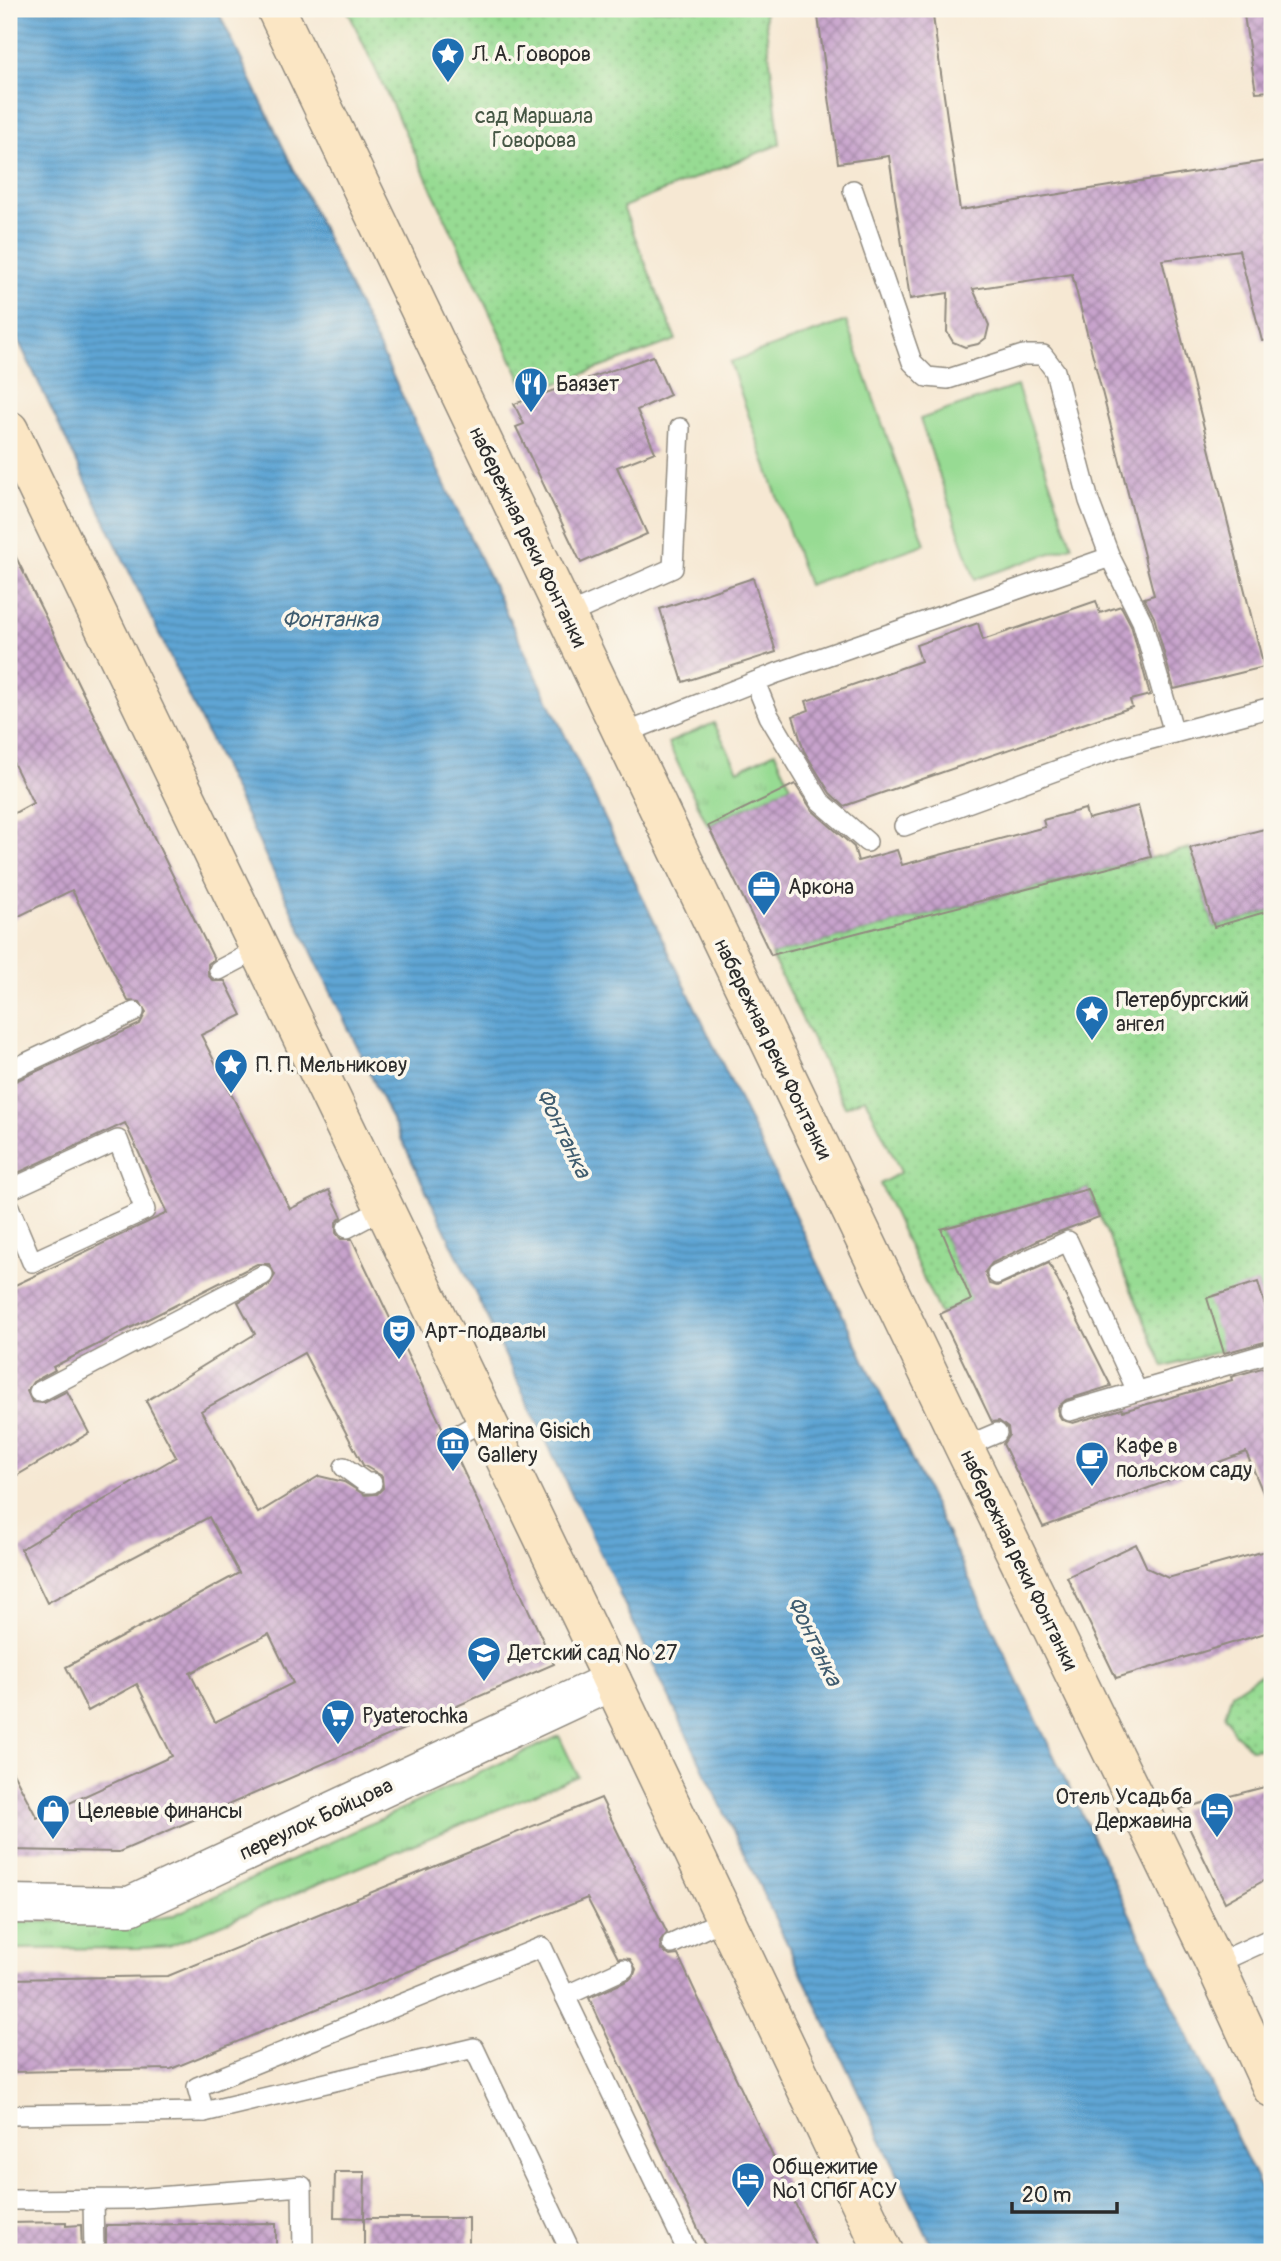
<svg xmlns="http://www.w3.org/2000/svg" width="1281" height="2261" font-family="Pangolin,sans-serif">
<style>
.grass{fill:url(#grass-tufts);stroke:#61835f;stroke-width:2}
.park{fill:url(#park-dots);stroke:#61835f;stroke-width:2}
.pitch{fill:#97db93;stroke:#61835f;stroke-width:2}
.water{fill:url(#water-rules);stroke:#446880;stroke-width:2}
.pier{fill:#f6e8d3}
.building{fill:url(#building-cross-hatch);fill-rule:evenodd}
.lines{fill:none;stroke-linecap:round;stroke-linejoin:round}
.lane-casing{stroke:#908a7f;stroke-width:22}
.street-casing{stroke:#908a7f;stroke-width:41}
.secondary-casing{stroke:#908a7f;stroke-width:41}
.lane{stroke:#fff;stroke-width:19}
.street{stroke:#fff;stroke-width:38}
.secondary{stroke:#fbe6c4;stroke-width:38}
.labels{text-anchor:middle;stroke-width:7;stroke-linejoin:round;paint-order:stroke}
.poi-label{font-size:21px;fill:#2b2b2b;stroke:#fbf7ec;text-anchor:start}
.park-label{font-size:21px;fill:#465745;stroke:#fbf7ec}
.street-label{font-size:21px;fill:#2b2b2b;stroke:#fbf7ec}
.water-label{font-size:23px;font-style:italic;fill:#3f5c6f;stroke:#fbf7ec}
</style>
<defs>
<pattern id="grass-tufts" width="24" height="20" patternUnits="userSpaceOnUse" patternTransform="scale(1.75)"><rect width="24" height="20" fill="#97db93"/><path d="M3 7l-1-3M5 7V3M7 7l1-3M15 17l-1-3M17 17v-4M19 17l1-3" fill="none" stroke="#82bc7f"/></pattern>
<pattern id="park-dots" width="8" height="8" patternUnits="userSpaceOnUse" patternTransform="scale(1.75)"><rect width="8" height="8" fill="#97db93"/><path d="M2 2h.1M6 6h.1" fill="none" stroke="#82bc7f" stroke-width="1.8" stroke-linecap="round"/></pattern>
<pattern id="water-rules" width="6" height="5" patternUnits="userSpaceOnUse" patternTransform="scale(1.75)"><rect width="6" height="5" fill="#5ea5d4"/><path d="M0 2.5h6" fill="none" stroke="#4e87ac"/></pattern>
<pattern id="building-cross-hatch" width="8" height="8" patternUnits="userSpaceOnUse" patternTransform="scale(1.75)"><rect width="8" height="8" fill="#c7a3cc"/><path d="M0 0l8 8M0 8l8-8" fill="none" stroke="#a285a6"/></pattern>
</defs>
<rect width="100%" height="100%" fill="#fbf7ec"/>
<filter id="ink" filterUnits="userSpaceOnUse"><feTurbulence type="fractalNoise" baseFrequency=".0143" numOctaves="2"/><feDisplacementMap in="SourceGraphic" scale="14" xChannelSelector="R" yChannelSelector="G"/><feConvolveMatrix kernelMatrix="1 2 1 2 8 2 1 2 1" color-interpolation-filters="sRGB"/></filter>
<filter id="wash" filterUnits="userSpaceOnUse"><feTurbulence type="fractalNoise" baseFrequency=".00686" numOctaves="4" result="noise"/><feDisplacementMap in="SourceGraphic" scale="28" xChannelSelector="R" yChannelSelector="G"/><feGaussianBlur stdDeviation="1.57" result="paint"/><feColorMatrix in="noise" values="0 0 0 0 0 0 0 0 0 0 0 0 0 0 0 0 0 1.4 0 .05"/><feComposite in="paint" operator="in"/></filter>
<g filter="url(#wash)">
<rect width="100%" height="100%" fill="#f6e8d3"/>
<!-- grass -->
<g class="grass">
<polygon points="714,723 738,770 775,752 791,786 708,826 668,743"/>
<polygon points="559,1736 578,1776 169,1946 142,1948 9,1949 9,1922 141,1921 172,1916"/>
</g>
<!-- park -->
<g class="park">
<polygon points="347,9 764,9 780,144 623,207 676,340 528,394"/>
<polygon points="1190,848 1214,927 1272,910 1272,1337 1164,1367 1088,1189 941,1229 972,1300 940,1314 880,1184 901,1172 865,1098 845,1107 771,955"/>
<polygon points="1272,1671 1272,1748 1251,1749 1233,1732 1225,1715 1232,1693 1259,1675"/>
</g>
<!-- pitch -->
<g class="pitch">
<polygon points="846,321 925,544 808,585 730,362"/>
<polygon points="1017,386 1072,546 975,579 920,419"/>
</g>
<!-- water -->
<polygon class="water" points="9,9 217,9 1272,2211 1272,2252 935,2252 9,321"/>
<!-- pier -->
<polygon class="pier" points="575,1502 619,1593 616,1594 572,1503"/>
<g id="blocks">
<!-- building -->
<g class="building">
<polygon points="817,9 932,9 960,210 1272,160 1272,340 1262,341 1239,250 1162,260 1264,667 1174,689 1154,617 1144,598 1154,595 1072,274 973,289 989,325 986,338 978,344 965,347 953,342 947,332 948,293 910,299 889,156 838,163"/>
<polygon points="1243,9 1272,9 1272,91 1256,92"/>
<polygon points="653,356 670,395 637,410 655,452 617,467 647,534 581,563 516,427 524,424 514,404"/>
<path d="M9,543L214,959L208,964V975L213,981H225L242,1015L201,1035L290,1209L329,1190L342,1217L336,1222V1233L341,1239H352L443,1429L438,1434V1445L443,1451H454L554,1664L119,1852L9,1850V1765L37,1818L172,1756L137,1684L88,1711L66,1667L239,1573L209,1517L47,1603L21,1549L176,1457L146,1401L255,1334L238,1302L269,1285L275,1275L269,1264H257L53,1367L55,1370L33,1382L27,1391L32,1402L44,1403L67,1391L89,1433L9,1480V1288L167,1213L125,1123L9,1177V1084L140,1024L146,1012L140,1002L128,1001L72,890L9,921V816L33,803L9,754ZM304,1353L363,1465L382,1476L383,1488L377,1494L365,1495L344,1482L319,1476L258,1513L201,1411ZM269,1634L293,1683L215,1722L190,1673Z"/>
<polygon points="753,578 776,652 683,682 660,609"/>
<polygon points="1096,601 1100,613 1121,606 1131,625 1150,695 1130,700 1132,707 844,806 830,793 804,751 793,716 809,710 806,701 921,661 916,645 978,623 983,640"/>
<polygon points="795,784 812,810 854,847 858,861 897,850 902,865 1045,827 1043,820 1085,809 1088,819 1138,806 1151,857 771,955 708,826"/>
<polygon points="1272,827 1272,910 1214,927 1190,848"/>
<polygon points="1088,1189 1099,1217 1037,1240 1038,1241 992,1263 985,1272 989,1284 997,1286 1049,1263 1111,1386 1066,1400 1058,1407 1059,1415 1062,1420 1073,1423 1122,1409 1123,1411 1232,1380 1231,1377 1272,1365 1272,1514 1246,1452 1043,1527 1003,1444 1009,1435 1008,1428 999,1421 992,1422 940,1314 971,1300 941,1229"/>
<polygon points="1258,1282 1272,1330 1272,1340 1224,1353 1207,1298"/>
<polygon points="1136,1544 1147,1568 1168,1578 1272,1549 1272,1631 1116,1678 1067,1577"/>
<polygon points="1272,1785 1272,1876 1225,1902 1180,1809"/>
<polygon points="601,1798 667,1933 660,1942 661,1950 670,1956 678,1955 818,2252 709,2252 589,1998 629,1980 634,1975 636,1969 630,1959 618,1958 587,1898 171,2069 9,2072 9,1979 168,1976"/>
<polygon points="335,2172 365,2172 364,2218 334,2217"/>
<rect x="364" y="2218" width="105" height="34"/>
<polygon points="66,2222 66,2226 81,2225 82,2252 9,2252 9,2223"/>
<polygon points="276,2223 276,2252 106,2252 106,2225"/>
</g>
</g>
</g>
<g filter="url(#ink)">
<use href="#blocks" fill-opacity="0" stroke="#908a7f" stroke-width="2"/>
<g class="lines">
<!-- lane casing -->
<g class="lane-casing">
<g id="lane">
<polyline points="853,190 912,362 927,377 948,379 1023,355 1043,355 1055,371 1089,501 1110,557 1142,621 1174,733"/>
<polyline points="565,616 673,568 680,428"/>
<polyline points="755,682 769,716 820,801 867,842"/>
<polyline points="623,734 777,673 1110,557"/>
<polyline points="904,826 1121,747 1272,707"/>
<polyline points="219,970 259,949"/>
<polyline points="9,1071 134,1012"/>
<polyline points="9,1190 118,1140 145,1210 32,1262 9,1207"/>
<polyline points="347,1228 385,1208"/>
<polyline points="997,1274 1068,1241 1137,1391"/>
<polyline points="39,1392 263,1275"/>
<polyline points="1070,1411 1272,1352"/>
<polyline points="449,1440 486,1419"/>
<polyline points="964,1447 997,1433"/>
<polyline points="344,1467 366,1483 372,1483"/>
<polyline points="672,1944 725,1919"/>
<polyline points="1215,1964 1272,1938"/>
<polyline points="624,1969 565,1996 688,2252"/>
<polyline points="204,2112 197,2087 542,1947 565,1996"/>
<polyline points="9,2115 204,2112 474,2048 571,2252"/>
<polyline points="93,2199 94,2252"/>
<polyline points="9,2200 131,2199 302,2186 303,2252"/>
</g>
</g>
<!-- street casing -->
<g class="street-casing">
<polyline id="street" points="9,1904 130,1906 612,1681"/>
</g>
<!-- secondary casing -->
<g class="secondary-casing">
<g id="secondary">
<polyline points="276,9 964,1447 1215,1964 1272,2088"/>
<polyline points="9,430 594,1643 884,2252"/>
</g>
</g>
<!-- lane -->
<use href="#lane" class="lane"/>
<!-- street -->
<use href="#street" class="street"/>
<!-- secondary -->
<use href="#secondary" class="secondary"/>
</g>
</g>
<!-- icons -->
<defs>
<g id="sight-pin" transform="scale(1.75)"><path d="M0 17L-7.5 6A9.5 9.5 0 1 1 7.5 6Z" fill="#1f6fb2" stroke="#fbf7ec"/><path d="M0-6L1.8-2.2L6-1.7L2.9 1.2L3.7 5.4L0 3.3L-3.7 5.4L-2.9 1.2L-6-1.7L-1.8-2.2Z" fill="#fff"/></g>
<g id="restaurant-pin" transform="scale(1.75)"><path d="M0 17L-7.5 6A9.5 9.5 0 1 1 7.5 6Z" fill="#1f6fb2" stroke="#fbf7ec"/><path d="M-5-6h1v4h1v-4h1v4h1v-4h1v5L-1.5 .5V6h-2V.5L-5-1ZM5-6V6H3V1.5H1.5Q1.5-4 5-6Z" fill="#fff"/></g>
<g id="office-pin" transform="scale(1.75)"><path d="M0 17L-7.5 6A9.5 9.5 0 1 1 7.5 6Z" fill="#1f6fb2" stroke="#fbf7ec"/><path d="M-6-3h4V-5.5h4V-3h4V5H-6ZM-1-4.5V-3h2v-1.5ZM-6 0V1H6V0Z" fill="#fff"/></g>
<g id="theatre-pin" transform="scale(1.75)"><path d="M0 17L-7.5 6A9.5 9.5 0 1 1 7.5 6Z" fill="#1f6fb2" stroke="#fbf7ec"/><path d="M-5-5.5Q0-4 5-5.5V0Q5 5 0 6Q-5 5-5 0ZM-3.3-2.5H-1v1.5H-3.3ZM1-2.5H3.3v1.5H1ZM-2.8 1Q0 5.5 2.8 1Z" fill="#fff"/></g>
<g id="museum-pin" transform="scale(1.75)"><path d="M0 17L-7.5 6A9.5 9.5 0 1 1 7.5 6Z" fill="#1f6fb2" stroke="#fbf7ec"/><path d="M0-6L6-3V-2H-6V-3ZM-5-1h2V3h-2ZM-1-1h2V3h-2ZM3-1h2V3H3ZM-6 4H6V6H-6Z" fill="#fff"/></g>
<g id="cafe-pin" transform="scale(1.75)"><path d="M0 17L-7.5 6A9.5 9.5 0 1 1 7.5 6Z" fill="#1f6fb2" stroke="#fbf7ec"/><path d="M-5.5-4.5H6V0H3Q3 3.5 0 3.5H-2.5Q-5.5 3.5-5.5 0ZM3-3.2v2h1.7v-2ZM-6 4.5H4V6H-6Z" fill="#fff"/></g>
<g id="school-pin" transform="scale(1.75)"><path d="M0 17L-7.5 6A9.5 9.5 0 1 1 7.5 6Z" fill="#1f6fb2" stroke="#fbf7ec"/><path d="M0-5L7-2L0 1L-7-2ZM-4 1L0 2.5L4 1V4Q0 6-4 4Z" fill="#fff"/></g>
<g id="supermarket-pin" transform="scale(1.75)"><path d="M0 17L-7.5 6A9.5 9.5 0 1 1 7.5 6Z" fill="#1f6fb2" stroke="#fbf7ec"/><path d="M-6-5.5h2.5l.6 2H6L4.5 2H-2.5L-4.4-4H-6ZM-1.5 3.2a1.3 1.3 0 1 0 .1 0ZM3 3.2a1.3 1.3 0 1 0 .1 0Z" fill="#fff"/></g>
<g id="hotel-pin" transform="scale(1.75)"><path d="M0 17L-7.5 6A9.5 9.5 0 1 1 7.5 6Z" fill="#1f6fb2" stroke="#fbf7ec"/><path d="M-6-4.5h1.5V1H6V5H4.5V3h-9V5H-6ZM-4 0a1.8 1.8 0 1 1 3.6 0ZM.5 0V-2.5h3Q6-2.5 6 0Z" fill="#fff"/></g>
<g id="shop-pin" transform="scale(1.75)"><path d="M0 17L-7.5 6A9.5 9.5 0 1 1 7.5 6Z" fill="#1f6fb2" stroke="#fbf7ec"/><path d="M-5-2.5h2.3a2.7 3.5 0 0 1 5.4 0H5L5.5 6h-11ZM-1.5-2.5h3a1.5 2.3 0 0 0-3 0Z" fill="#fff"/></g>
</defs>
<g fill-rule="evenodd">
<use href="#sight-pin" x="448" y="54"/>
<use href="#restaurant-pin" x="531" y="384"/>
<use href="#office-pin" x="764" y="887"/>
<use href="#sight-pin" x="1092" y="1012"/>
<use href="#sight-pin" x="231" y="1065"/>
<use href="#theatre-pin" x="399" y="1331"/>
<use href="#museum-pin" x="453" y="1443"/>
<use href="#cafe-pin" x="1092" y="1458"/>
<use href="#school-pin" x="484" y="1653"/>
<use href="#supermarket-pin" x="338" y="1716"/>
<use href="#hotel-pin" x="1217" y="1809"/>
<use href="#shop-pin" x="53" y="1811"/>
<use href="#hotel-pin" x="748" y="2179"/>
</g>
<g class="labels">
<!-- poi labels -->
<g class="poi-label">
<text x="472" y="61">Л. А. Говоров</text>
<text x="556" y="391">Баязет</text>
<text x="788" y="894">Аркона</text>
<text x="1116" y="1007">Петербургский<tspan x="1116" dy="24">ангел</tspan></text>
<text x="256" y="1072">П. П. Мельникову</text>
<text x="424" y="1338">Арт-подвалы</text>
<text x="477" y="1438">Marina Gisich<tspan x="477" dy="24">Gallery</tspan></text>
<text x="1116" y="1453">Кафе в<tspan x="1116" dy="24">польском саду</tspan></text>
<text x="508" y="1660">Детский сад № 27</text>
<text x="362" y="1723">Pyaterochka</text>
<text x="1192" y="1804" text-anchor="end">Отель Усадьба<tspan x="1192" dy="24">Державина</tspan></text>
<text x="78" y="1818">Целевые финансы</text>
<text x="772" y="2174">Общежитие<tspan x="772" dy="24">№1 СПбГАСУ</tspan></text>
</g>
<!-- park labels -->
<g class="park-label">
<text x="534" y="123">сад Маршала<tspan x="534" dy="24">Говорова</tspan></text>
</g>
<!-- street labels -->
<g class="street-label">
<text transform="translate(528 537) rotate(64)" y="7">набережная реки Фонтанки</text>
<text transform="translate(773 1049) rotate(64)" y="7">набережная реки Фонтанки</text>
<text transform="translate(1019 1560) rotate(64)" y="7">набережная реки Фонтанки</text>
<text transform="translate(316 1819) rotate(-25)" y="7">переулок Бойцова</text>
</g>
<!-- water labels -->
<g class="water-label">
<text x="330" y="627">Фонтанка</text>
<text transform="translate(564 1133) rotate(64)" y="8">Фонтанка</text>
<text transform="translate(815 1641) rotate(64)" y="8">Фонтанка</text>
</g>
</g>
<!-- margin -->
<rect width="1281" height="2261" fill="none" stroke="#fbf7ec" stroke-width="35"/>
<!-- scale -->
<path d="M1012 2202v10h105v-10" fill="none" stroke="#2b2b2b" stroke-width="3.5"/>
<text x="1022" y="2202" font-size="21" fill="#2b2b2b" stroke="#fbf7ec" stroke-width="5" paint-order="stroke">20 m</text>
</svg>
